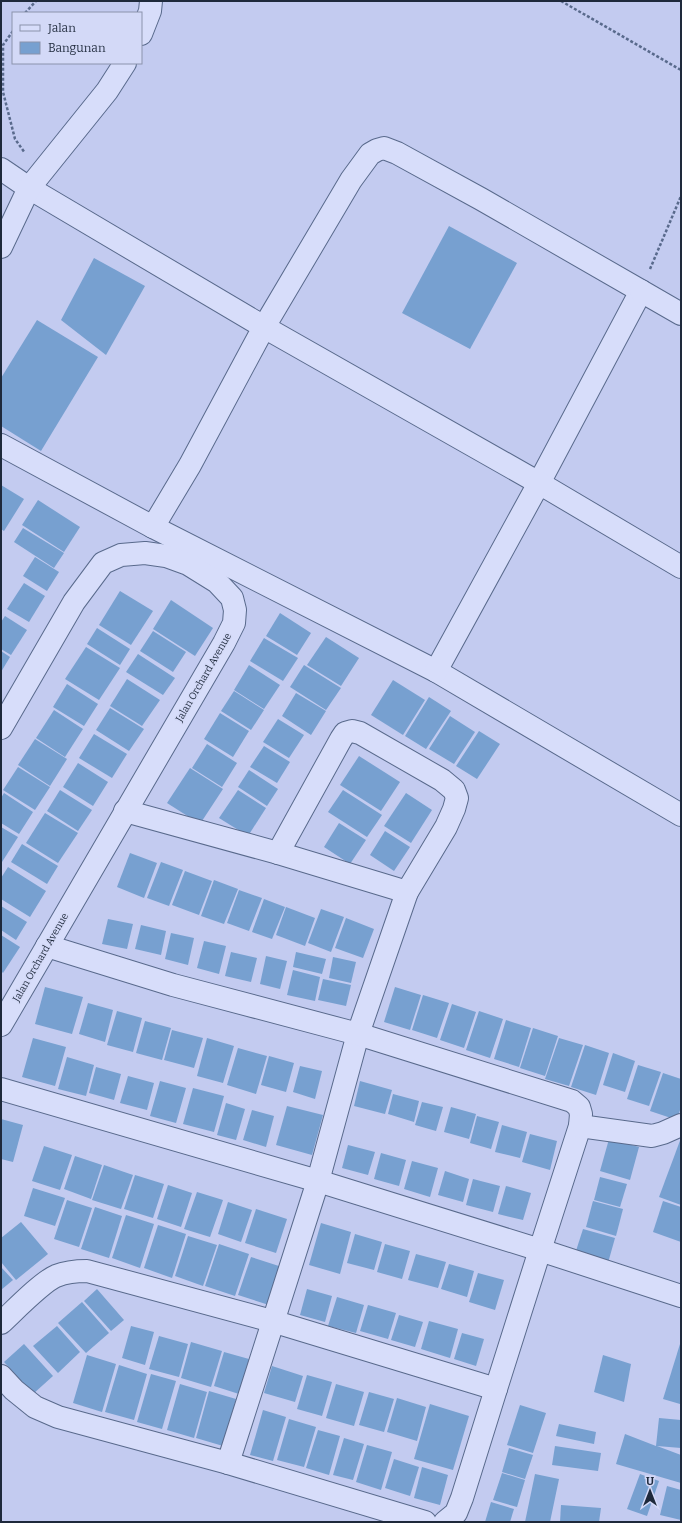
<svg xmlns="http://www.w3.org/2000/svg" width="682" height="1523" font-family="Bitter,serif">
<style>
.building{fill:#77a0d0}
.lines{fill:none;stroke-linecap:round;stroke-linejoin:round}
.minor-casing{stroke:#596a8c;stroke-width:24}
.path{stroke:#596a8c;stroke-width:2.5;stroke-dasharray:3 2;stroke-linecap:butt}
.minor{stroke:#d7ddfa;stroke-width:22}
.labels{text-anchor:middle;stroke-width:3;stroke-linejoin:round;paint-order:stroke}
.street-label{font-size:10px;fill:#1e293b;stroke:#d3d9f7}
</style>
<rect width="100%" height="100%" fill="#c3cbf0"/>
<!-- building -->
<g class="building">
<polygon points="449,226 517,263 470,349 402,313"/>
<polygon points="94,258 145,286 106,355 61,320"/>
<polygon points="37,320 98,357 41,451 1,426 1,378"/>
<polygon points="1,485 24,499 4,531 1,529"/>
<polygon points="38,500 80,527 64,552 22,525"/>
<polygon points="23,528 64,553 54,568 14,542"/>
<polygon points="35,557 59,572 47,591 23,576"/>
<polygon points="24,583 45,596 29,622 7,609"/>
<polygon points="120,591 153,611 131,645 99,625"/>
<polygon points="171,600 213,628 195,656 153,629"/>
<polygon points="280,613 311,633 297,655 266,636"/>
<polygon points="5,616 27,630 11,655 1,649 1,622"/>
<polygon points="97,628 130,649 120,665 87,644"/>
<polygon points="153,631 186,652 173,672 140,651"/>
<polygon points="326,637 359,658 341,686 307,665"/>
<polygon points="264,638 298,658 283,681 250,661"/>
<polygon points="86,647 120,668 99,700 65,679"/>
<polygon points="1,651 10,657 1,672"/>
<polygon points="138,654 175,678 163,695 126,672"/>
<polygon points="249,665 280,685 264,709 234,690"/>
<polygon points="304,665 341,688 326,710 290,687"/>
<polygon points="127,679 160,700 142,726 110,706"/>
<polygon points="393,680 425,700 403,735 371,715"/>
<polygon points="67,684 98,704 84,726 53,707"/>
<polygon points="234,691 264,710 251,730 221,711"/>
<polygon points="296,693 326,711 311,735 282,716"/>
<polygon points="429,697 451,711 426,749 405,736"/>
<polygon points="110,708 144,729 129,751 96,730"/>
<polygon points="54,710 83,729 65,757 36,738"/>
<polygon points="220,713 249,731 233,757 204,739"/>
<polygon points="450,716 475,732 454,764 429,749"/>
<polygon points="278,719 304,735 289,758 263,742"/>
<polygon points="479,731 500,744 477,779 456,766"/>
<polygon points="94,734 127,754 112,778 79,758"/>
<polygon points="35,739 67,759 50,786 18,765"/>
<polygon points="207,744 237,763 222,787 192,768"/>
<polygon points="264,746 290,762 277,783 250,767"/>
<polygon points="359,756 400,782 381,811 340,785"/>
<polygon points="78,763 108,782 93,806 63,787"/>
<polygon points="18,767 50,787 35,810 3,790"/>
<polygon points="190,768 223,789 200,824 167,803"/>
<polygon points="249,770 278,789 267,806 238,787"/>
<polygon points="60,790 92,810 78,831 47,811"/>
<polygon points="238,790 266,808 248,836 219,818"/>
<polygon points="343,790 382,815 367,837 328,812"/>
<polygon points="4,793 33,812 19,834 1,823 1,798"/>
<polygon points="406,793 432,810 411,843 384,826"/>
<polygon points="45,813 78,833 58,863 26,843"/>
<polygon points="339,823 366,840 350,864 324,847"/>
<polygon points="1,827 18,837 2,862 1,861"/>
<polygon points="385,831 410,847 394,871 370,855"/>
<polygon points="22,844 58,866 47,884 11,862"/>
<polygon points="130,853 157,863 144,898 117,887"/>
<polygon points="161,862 183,870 169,906 147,898"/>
<polygon points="8,867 46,891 30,917 1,899 1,878"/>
<polygon points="185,871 212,881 199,915 172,905"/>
<polygon points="214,880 238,889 224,924 201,916"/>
<polygon points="239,890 262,898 249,931 227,923"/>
<polygon points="264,899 285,907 272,939 252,932"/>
<polygon points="1,906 27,922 16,940 1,930"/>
<polygon points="286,907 315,918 305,946 276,935"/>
<polygon points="321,909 344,917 331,952 308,943"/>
<polygon points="346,918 374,929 363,958 335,948"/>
<polygon points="108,919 133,924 127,949 102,944"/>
<polygon points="141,925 166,931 161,955 135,949"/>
<polygon points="171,933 194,938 188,965 165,959"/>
<polygon points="1,935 20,947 3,973 1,971"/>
<polygon points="204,941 226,946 219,974 197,968"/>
<polygon points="231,952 257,958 251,982 225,976"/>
<polygon points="296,952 326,959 322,974 293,967"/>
<polygon points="266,956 287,961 280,989 260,984"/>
<polygon points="333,957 356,962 351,983 329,978"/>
<polygon points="293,970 320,977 315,1001 287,995"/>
<polygon points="323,979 351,985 346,1006 318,1000"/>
<polygon points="45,987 83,997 72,1034 35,1024"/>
<polygon points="395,987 421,995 410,1030 384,1022"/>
<polygon points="423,995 449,1003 437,1038 412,1030"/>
<polygon points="88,1003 113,1010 105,1042 79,1034"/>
<polygon points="452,1004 476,1012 464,1048 440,1040"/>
<polygon points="117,1011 142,1018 133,1052 107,1045"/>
<polygon points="479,1011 503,1019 490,1058 466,1050"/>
<polygon points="506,1020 531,1028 519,1067 494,1059"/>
<polygon points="145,1021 171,1028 162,1060 136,1053"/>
<polygon points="533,1028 558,1036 545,1076 520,1068"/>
<polygon points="172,1030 203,1038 194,1068 164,1060"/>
<polygon points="33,1038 66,1047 55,1086 22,1077"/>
<polygon points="207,1038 234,1046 223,1083 197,1076"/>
<polygon points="559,1038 583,1045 569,1086 545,1079"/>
<polygon points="585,1045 609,1053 596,1095 571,1087"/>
<polygon points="238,1048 267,1056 256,1094 227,1085"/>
<polygon points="613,1053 635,1061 625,1092 603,1085"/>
<polygon points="269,1056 294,1063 286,1092 261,1085"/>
<polygon points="67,1057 94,1065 86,1096 58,1089"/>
<polygon points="638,1065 661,1072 649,1106 627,1099"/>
<polygon points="300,1066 322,1071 315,1099 293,1092"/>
<polygon points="96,1067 121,1074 114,1100 89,1093"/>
<polygon points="663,1073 681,1079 681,1107 677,1120 650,1111"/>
<polygon points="128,1076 154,1083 147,1110 120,1103"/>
<polygon points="160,1081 186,1088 176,1123 150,1116"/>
<polygon points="360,1081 392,1090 385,1114 354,1106"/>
<polygon points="193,1088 224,1096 214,1132 183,1124"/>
<polygon points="393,1094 419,1101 414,1122 388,1114"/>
<polygon points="422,1102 443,1107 436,1131 415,1125"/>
<polygon points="226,1103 245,1109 236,1140 217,1135"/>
<polygon points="287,1106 323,1115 312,1155 276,1145"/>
<polygon points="451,1107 476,1114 469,1139 444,1132"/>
<polygon points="252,1110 274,1116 266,1147 243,1140"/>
<polygon points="477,1116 499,1122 491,1149 470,1143"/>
<polygon points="1,1119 23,1125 13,1162 1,1159"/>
<polygon points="502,1125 527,1132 520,1158 495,1152"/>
<polygon points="530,1134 557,1141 550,1170 522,1162"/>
<polygon points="681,1138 681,1205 659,1197"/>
<polygon points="609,1139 639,1147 630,1180 600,1171"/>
<polygon points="348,1145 375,1152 368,1175 342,1168"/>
<polygon points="44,1146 72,1155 60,1190 32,1181"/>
<polygon points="381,1153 406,1160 399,1186 374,1179"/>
<polygon points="75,1156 102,1165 91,1199 64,1189"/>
<polygon points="412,1161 438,1168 430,1197 404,1189"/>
<polygon points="104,1165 133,1175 121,1209 92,1200"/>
<polygon points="445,1171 469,1179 463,1202 438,1195"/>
<polygon points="135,1175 164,1184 153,1218 124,1209"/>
<polygon points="600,1177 627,1184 620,1207 594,1200"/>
<polygon points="473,1179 500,1186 493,1212 466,1205"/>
<polygon points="168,1185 192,1193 181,1227 157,1219"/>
<polygon points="506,1186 531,1193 523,1220 498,1214"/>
<polygon points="33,1188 65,1198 55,1226 24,1216"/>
<polygon points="197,1192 223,1200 210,1237 184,1229"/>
<polygon points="67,1200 92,1208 79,1247 54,1239"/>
<polygon points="593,1201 623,1209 616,1236 586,1227"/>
<polygon points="663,1201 681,1207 681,1242 653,1232"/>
<polygon points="228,1202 252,1210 241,1242 218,1234"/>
<polygon points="95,1207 122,1216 109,1258 81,1249"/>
<polygon points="256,1209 287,1219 276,1253 245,1243"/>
<polygon points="126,1215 154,1224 140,1268 112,1258"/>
<polygon points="21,1222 48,1254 16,1280 1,1262 1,1238"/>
<polygon points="321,1223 351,1232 340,1274 309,1265"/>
<polygon points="158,1225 186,1234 172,1278 144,1268"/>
<polygon points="583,1229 615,1238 608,1263 575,1254"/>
<polygon points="355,1234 382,1242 374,1270 347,1263"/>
<polygon points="188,1236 217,1245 203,1286 175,1276"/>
<polygon points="219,1244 249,1254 235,1296 205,1286"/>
<polygon points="385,1244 410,1251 402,1279 377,1272"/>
<polygon points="416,1254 446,1262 438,1288 408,1280"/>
<polygon points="251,1257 282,1267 269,1305 238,1295"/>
<polygon points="449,1264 474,1271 467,1297 441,1289"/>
<polygon points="1,1267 13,1280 1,1290"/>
<polygon points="478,1273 504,1280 495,1310 469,1302"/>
<polygon points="97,1289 124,1320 111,1331 84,1301"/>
<polygon points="307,1289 332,1296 325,1322 300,1315"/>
<polygon points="337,1297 364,1305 356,1333 328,1326"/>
<polygon points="82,1302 109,1333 86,1353 58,1323"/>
<polygon points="368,1305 396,1313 388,1339 360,1331"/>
<polygon points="399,1315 423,1322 415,1347 391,1340"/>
<polygon points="429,1321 458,1329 450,1358 421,1349"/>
<polygon points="57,1326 80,1352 58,1373 33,1346"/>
<polygon points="131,1326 154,1332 145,1365 122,1358"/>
<polygon points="462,1333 484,1339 476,1366 454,1359"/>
<polygon points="159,1336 188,1344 179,1377 149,1369"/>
<polygon points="191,1342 222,1351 211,1387 181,1378"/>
<polygon points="24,1344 53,1376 33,1394 4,1362"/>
<polygon points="680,1344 681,1344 681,1400 680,1404 663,1399"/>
<polygon points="224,1352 249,1359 239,1394 214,1386"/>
<polygon points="87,1355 116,1364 102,1412 73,1403"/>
<polygon points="603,1355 631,1364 624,1402 594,1392"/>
<polygon points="119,1365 147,1374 134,1420 105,1412"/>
<polygon points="272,1366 303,1376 295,1402 264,1393"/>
<polygon points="151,1374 176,1381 162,1429 137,1422"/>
<polygon points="307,1375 332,1382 322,1416 297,1409"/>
<polygon points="180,1384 207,1392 194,1438 167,1430"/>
<polygon points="336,1384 364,1392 354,1426 326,1418"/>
<polygon points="209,1391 236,1399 223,1446 196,1438"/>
<polygon points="369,1392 394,1399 384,1432 359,1425"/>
<polygon points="397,1398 426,1407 417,1441 387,1432"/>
<polygon points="430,1404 469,1416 453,1470 414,1459"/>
<polygon points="520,1405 546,1413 533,1453 507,1445"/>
<polygon points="263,1410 286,1417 273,1461 250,1455"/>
<polygon points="659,1418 681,1420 681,1448 657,1446 681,1455 681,1483 616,1464 625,1434 656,1446"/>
<polygon points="289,1419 316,1427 304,1467 277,1460"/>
<polygon points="559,1424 596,1432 594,1444 556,1436"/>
<polygon points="318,1430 340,1436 329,1475 306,1468"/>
<polygon points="344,1438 364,1444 353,1480 333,1475"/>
<polygon points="367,1445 392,1452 381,1490 356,1482"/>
<polygon points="555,1446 601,1453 598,1471 552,1465"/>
<polygon points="509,1448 533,1455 525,1479 502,1472"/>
<polygon points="394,1459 419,1467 410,1496 385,1488"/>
<polygon points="422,1467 448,1475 440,1505 414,1498"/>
<polygon points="502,1473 525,1480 517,1507 493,1500"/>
<polygon points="535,1474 559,1479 550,1522 525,1522"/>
<polygon points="640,1474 659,1481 647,1516 627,1509"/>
<polygon points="667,1486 681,1490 681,1520 660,1515"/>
<polygon points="491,1502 514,1509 510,1522 485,1522"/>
<polygon points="561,1505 601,1508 599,1522 560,1522"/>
</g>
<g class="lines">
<!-- minor casing -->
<g class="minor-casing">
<g id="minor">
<polyline points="141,34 150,11 151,1"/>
<polyline points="1,169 29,188 264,327 539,483 641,291 481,199 397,153 384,148 377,150 370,154 351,180 264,327 190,465 153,527"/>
<polyline points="1,247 29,188 107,91 125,63"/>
<polyline points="641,291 681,314"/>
<polyline points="1,445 153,527 436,671 681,815"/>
<polyline points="436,671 539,483 681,567"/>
<polyline points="1,728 74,602 103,563 121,555 145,553 166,556 188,564 217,582 232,598 235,610 234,623 224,643 1,1025"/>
<polyline points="125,811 278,853 407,892 358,1034 318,1181 228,1463"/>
<polyline points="278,853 341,739 345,733 352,731 360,733 442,780 454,790 457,798 454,809 446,827 407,892"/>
<polyline points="1,1089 318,1181 540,1250 580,1126 581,1114 579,1107 572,1101 358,1034 173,985 47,946"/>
<polyline points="580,1126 652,1136 663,1133 681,1125"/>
<path d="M1,1323C14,1311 42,1282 56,1276C66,1272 76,1271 87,1271L272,1321L496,1389L540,1250L681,1296"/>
<polyline points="1,1376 14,1390 35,1407 58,1417 228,1463 425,1522"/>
<polyline points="445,1522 456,1513 462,1498 496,1389"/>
</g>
</g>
<!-- path -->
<g class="path">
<polyline points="561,1 681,70"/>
<polyline points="25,13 36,1"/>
<polyline points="13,31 3,45 3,92 15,139 25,153"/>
<polyline points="650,269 681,196"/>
</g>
<!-- minor -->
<use href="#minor" class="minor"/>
</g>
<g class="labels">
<!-- street labels -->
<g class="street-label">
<text transform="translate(203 677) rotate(-60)" y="4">Jalan Orchard Avenue</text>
<text transform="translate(40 957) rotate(-60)" y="4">Jalan Orchard Avenue</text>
</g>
</g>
<!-- border -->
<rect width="682" height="1523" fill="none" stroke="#1e293b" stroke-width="4"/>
<!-- legend -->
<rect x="12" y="12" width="130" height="52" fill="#d3d9f7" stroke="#8b93ac"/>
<rect x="20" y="25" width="20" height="6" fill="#d7ddfa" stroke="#8b93ac"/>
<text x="48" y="32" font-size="12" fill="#1e293b">Jalan</text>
<rect x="20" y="42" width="20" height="12" fill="#77a0d0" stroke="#8b93ac"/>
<text x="48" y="52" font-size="12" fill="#1e293b">Bangunan</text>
<!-- north arrow -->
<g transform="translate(650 1491)" stroke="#d3d9f7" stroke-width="3" paint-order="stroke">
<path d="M0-3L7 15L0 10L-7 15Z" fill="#1e293b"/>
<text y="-6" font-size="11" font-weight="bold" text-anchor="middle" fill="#1e293b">U</text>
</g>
</svg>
